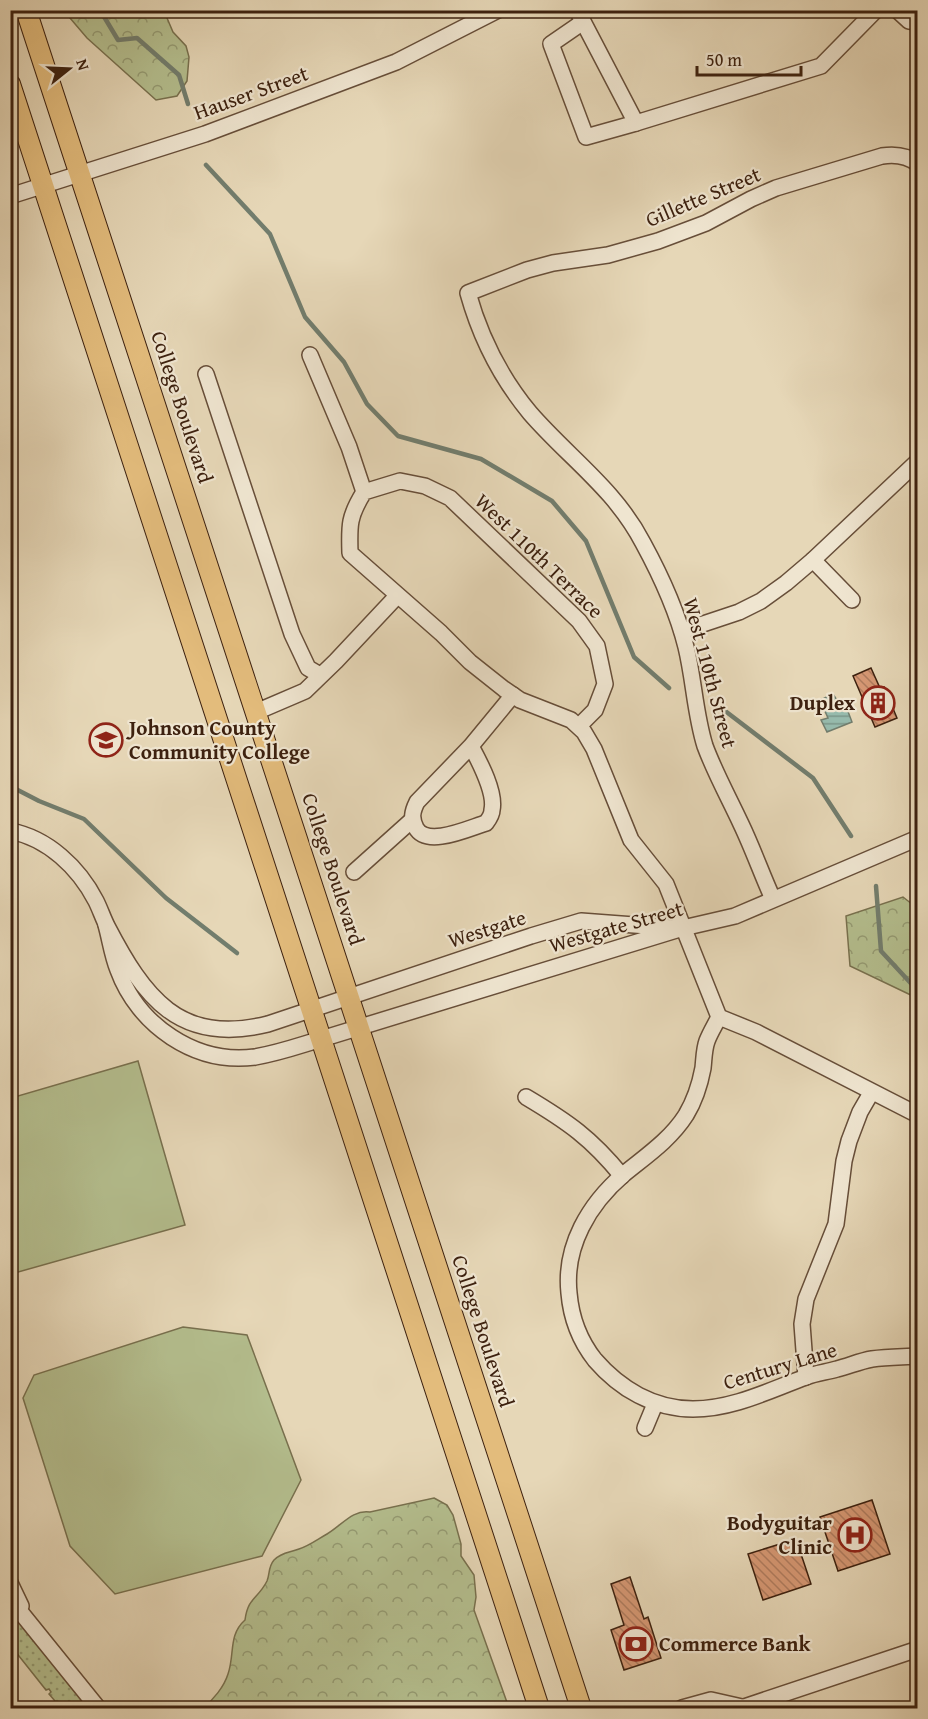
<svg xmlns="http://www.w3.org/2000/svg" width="928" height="1719" font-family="'Gentium Book Plus',serif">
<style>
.grass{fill:url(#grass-dots);stroke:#78704e;stroke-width:1.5}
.forest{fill:url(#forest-crowns);stroke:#78704e;stroke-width:1.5}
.green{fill:#b4be8e;stroke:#78704e;stroke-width:1.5}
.water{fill:url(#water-rules);stroke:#727d6d;stroke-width:1.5}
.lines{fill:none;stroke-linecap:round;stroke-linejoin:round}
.stream{stroke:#727d6d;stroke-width:4.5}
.building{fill:url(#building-back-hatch);stroke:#3d210f;stroke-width:1.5}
.minor-casing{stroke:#674e39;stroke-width:18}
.major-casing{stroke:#3d210f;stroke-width:22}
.minor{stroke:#efe5d0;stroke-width:15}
.major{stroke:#e3bc7c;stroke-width:20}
.labels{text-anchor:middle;stroke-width:4.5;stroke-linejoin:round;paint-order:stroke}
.street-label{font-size:21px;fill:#3d210f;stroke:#efe5d0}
.poi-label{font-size:21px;font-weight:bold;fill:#3d210f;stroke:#efe5d0;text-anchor:end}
</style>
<defs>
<pattern id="grass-dots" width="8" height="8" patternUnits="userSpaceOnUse" patternTransform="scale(1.5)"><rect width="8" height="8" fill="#b4be8e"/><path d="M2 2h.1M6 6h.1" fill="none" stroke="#949a72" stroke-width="1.8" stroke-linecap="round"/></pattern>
<pattern id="forest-crowns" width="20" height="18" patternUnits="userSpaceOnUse" patternTransform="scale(1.5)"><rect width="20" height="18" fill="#b4be8e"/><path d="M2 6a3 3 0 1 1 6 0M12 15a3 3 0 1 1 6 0" fill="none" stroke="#949a72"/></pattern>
<pattern id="water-rules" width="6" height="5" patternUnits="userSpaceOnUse" patternTransform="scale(1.5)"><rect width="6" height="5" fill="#96baac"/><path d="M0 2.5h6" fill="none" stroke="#7c978a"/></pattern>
<pattern id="building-back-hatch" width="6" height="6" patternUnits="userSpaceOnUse" patternTransform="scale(1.5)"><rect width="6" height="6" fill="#d69874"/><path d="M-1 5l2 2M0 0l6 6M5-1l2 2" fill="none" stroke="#af7c5e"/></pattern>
</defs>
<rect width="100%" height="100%" fill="#e6d7b7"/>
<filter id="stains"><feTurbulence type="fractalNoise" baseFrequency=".00333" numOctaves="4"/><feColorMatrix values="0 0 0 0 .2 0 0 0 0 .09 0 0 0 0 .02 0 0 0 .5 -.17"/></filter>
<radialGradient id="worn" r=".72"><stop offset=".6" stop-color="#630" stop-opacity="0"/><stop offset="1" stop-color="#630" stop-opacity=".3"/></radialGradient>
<!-- grass -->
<polygon class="grass" points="10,1610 90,1708 61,1708 49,1694 51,1692 49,1689 46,1690 11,1646"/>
<!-- forest -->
<g class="forest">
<polygon points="64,11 164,11 173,32 186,46 189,57 187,81 177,96 156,100 87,38"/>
<polygon points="903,897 917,908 917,998 850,966 846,916"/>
<path d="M434,1498L447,1505L453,1515L461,1544V1556L474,1575L476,1597L474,1610L509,1708H203C213,1700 224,1687 228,1674C235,1654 228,1635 245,1620C248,1597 258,1599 267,1581C270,1574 268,1567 274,1560C282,1552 289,1553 299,1549C309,1546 318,1539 327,1534C341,1526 353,1509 370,1512Z"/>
</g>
<!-- green -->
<g class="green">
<polygon points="138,1061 185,1225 11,1274 11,1098"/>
<polygon points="183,1327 247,1335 301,1480 262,1556 115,1594 70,1546 23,1398 34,1375"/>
</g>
<!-- water -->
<polygon class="water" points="833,694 843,710 847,709 852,722 827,732 821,720 828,718 820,700"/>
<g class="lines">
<!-- stream -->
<g class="stream">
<polyline points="100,10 118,40 137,38 179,75 188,104"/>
<polyline points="206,165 270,234 305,317 344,362 367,404 398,436 481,459 552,501 586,541 634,657 669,688"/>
<polyline points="716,704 813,778 851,836"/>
<polyline points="10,786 39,801 84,819 166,898 237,953"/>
<polyline points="876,886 881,951 918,991"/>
</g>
</g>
<!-- building -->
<g class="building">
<polygon points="871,668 880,688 884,687 897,718 875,727 853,676"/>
<polygon points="872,1500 890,1554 838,1571 820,1517"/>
<polygon points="796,1539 811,1584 763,1600 748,1554"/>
<polygon points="630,1577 644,1619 648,1617 661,1658 624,1670 611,1630 624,1625 611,1584"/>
</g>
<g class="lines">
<!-- minor casing -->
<g class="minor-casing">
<g id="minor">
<polyline points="577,10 636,123 821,66 876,10"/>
<polyline points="897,10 909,21 918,22"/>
<polyline points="583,22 551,44 586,137 636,123"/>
<polyline points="10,196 205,134 396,62 498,10"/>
<polyline points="310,355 349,447 364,492"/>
<polyline points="206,374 292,634 308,668 320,675"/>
<polyline points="813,560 852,600"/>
<polyline points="682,631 739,612 761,601 786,583 813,560 918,461"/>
<polyline points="256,712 305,691 336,661 397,596"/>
<path d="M579,726L595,710L605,684L597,646L579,621L450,498L425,486L400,481L364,492C349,516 349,525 350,553L441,633L470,662L504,689L520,700L571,720L584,732L594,749L631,840L666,884L719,1017L756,1032L918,1115"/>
<path d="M471,746L417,802C412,812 411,818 416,828C427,848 469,828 486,823C489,819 492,815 492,810C496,792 479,761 471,746L513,695"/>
<path d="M10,831C48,838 79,868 96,901C100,909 103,918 107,926C144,997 179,1046 268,1024L531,936L581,921L674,928"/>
<polyline points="354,872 412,820"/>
<path d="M773,899C762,875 753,849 741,824C729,798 715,773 705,746C695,714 694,680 686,647C677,611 661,576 643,543C615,489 568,457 530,413C501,378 480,336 468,293L527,270L553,263L608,255L658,241L706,223L751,199L776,188L882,156C895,154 907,155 918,164"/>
<path d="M106,925C110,939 112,955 118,970C138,1025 195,1065 255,1057C272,1054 289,1049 305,1044L683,928L735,916L918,838"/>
<path d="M719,1017C715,1025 710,1033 707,1041C704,1049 704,1059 703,1068C700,1084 695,1100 686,1115C670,1140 646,1156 624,1174C589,1204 564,1246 569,1293C571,1317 580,1341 595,1360C620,1389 654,1409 693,1409C733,1409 770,1390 806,1377C816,1373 827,1372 837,1369C849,1366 860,1361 872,1359C887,1357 903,1357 918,1356"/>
<path d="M526,1097C568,1122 591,1138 622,1176"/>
<polyline points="806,1377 802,1324 806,1299 836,1224 844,1161 849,1141 860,1112 871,1093"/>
<polyline points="645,1428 655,1404"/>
<polyline points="10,1583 21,1606"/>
<polyline points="10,1599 98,1708"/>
<polyline points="682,1708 711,1700 742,1707"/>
<polyline points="741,1708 918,1649"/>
</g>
</g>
<!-- major casing -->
<g class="major-casing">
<g id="major">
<polyline points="26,10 581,1708"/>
<polyline points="10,84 539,1708"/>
</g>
</g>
<!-- minor -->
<use href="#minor" class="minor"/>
<!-- major -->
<use href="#major" class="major"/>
</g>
<!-- icons -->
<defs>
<g id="building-ring" transform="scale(1.725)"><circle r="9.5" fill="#efe5d0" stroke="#8f2418" stroke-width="1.5"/><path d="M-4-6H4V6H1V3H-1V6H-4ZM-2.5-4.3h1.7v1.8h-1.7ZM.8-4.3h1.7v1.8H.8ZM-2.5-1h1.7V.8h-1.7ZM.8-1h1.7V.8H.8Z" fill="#8f2418"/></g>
<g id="university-ring" transform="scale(1.725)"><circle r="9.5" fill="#efe5d0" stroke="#8f2418" stroke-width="1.5"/><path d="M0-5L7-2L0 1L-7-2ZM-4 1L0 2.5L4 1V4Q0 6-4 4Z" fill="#8f2418"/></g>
<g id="hospital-ring" transform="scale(1.725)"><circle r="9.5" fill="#efe5d0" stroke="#8f2418" stroke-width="1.5"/><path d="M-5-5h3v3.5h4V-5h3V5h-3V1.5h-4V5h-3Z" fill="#8f2418"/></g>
<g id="bank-ring" transform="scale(1.725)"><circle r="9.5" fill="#efe5d0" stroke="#8f2418" stroke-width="1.5"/><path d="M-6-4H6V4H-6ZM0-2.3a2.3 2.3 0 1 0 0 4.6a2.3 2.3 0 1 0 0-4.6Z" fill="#8f2418"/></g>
</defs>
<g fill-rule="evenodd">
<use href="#building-ring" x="878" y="703"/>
<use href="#university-ring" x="106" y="740"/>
<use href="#hospital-ring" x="855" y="1535"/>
<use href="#bank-ring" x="636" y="1644"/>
</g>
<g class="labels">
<!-- street labels -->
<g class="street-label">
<text transform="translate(251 93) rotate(-20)" y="7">Hauser Street</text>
<text transform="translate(703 197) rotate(-23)" y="7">Gillette Street</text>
<text transform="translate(182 407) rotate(72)" y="7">College Boulevard</text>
<text transform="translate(539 556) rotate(44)" y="7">West 110th Terrace</text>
<text transform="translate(710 673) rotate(75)" y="7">West 110th Street</text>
<text transform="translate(333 869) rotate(72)" y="7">College Boulevard</text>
<text transform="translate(616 927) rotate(-16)" y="7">Westgate Street</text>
<text transform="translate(487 929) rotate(-18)" y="7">Westgate</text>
<text transform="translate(483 1331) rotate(72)" y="7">College Boulevard</text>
<text transform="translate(780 1366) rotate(-17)" y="7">Century Lane</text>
</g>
<!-- poi labels -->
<g class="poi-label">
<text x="855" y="710">Duplex</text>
<text x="129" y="735" text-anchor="start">Johnson County<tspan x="129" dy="24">Community College</tspan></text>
<text x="832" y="1530">Bodyguitar<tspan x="832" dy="24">Clinic</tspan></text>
<text x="659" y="1651" text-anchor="start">Commerce Bank</text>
</g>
</g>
<!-- margin -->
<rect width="928" height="1719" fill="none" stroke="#e6d7b7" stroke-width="36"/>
<rect x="12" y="12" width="904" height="1695" fill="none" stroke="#3d210f" stroke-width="3"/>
<rect x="18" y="18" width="892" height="1683" fill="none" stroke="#3d210f" stroke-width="1.5"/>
<!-- north arrow -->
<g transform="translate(69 69) rotate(72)" stroke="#efe5d0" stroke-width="4.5" paint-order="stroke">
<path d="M0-4.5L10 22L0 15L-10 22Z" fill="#3d210f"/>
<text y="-9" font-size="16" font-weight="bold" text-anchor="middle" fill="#3d210f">N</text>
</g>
<!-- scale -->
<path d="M697 66v9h104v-9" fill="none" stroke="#3d210f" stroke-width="3"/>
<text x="706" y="66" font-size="18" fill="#3d210f" stroke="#efe5d0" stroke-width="4.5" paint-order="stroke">50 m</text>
<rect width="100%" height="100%" filter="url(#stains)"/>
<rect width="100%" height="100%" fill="url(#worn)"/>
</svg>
